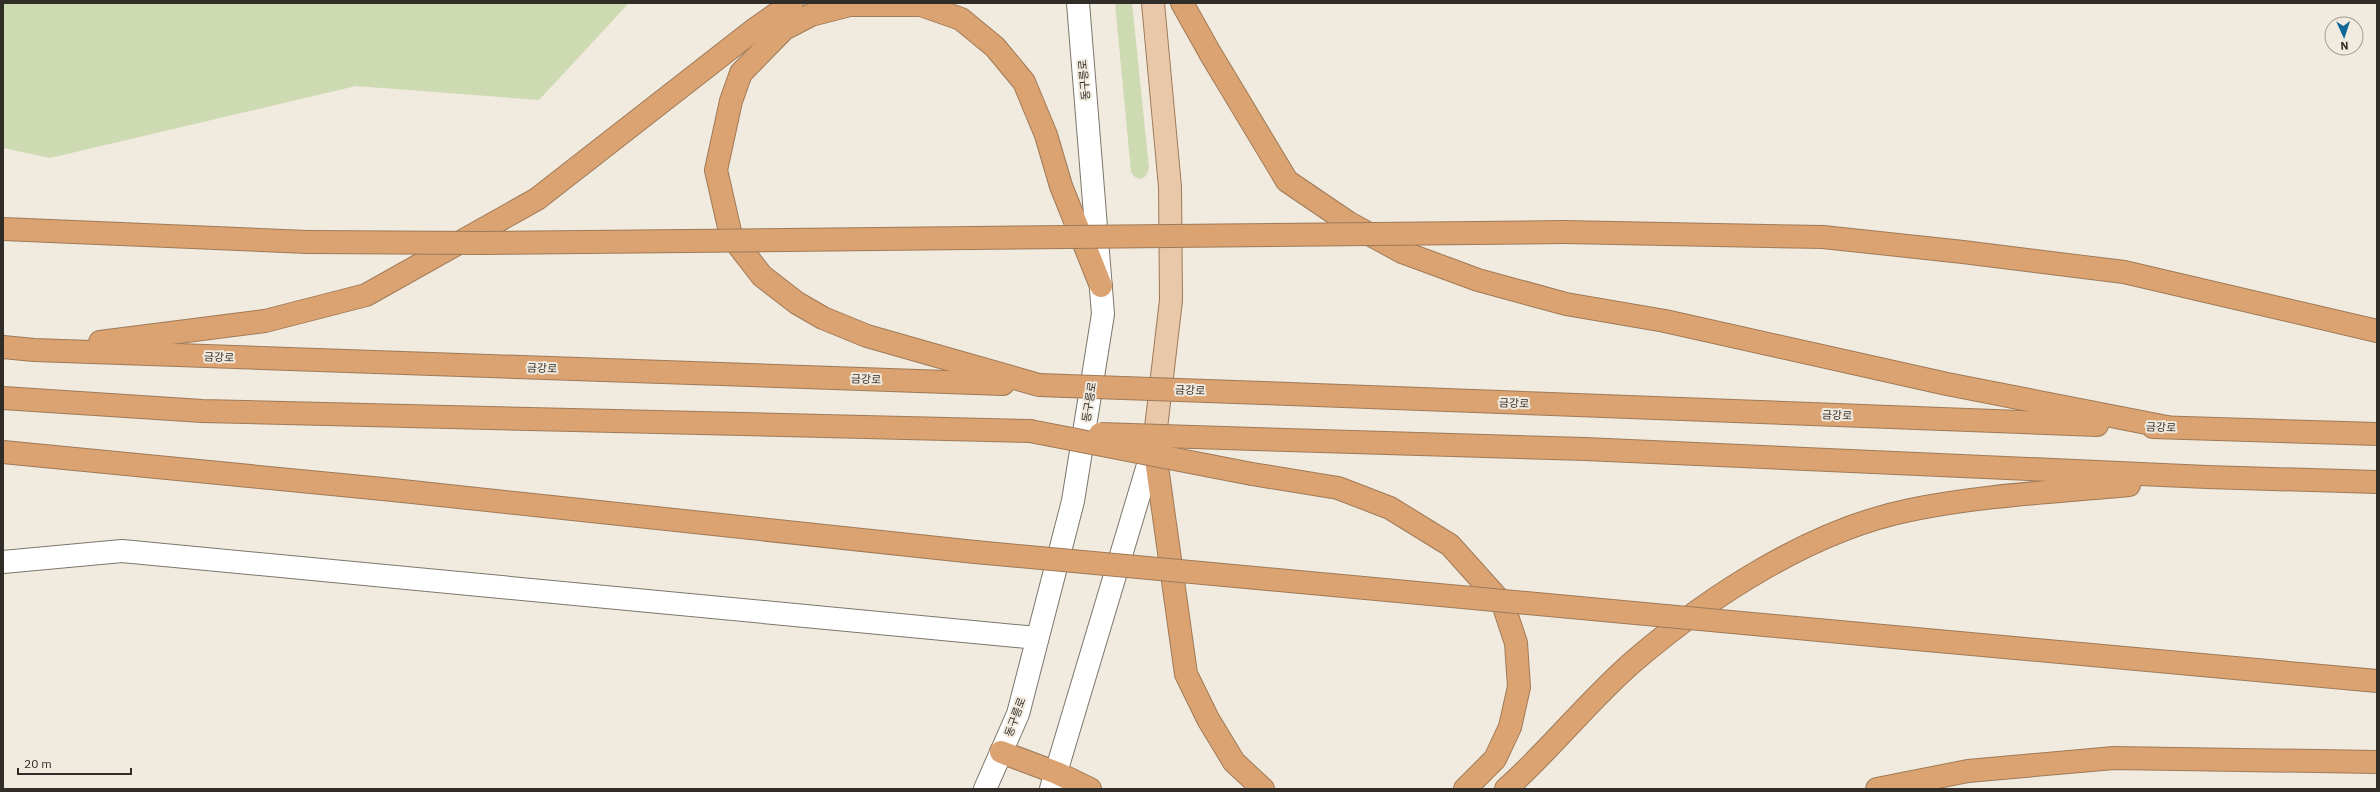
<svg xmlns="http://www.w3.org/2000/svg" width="2380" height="792" font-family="'IBM Plex Sans','Noto Sans KR',sans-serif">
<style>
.green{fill:#cedab2}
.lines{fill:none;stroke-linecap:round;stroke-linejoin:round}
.minor-casing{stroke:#7c766c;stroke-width:24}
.major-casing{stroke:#9f7a58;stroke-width:24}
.highway-casing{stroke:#9f7a58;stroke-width:24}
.minor{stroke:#fff;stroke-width:22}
.major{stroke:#e9c8aa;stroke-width:22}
.highway{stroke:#dba371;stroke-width:22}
.highway-bridge-casing{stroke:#9f7a58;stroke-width:24;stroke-linecap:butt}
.highway-bridge{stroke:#dba371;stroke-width:22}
.labels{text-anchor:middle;stroke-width:4;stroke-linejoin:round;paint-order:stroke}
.street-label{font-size:11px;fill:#302d29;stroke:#f1eade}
</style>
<rect width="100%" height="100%" fill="#f1eade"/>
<!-- green -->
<g class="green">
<polygon points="3,3 629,3 539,100 356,86 50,158 3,148"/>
<polygon points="1115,3 1132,3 1149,168 1146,176 1141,179 1135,177 1131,172"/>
</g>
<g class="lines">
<!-- minor casing -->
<g class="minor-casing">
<g id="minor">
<polyline points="3,562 122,551 1037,638"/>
<polyline points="985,789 1018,714 1073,501 1103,314 1078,3"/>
<polyline points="1051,789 1154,445"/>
</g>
</g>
<!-- major casing -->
<g class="major-casing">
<polyline id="major" points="1153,3 1170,187 1171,300 1154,445"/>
</g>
<!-- highway casing -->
<g class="highway-casing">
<g id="highway">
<polyline points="1182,3 1210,53 1287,181 1349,223 1402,252 1478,280 1566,304 1665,321 1947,384 2167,427"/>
<polyline points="3,229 307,242"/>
<polyline points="1563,232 1823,237 1963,252 2124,272 2377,331"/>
<polyline points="100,342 265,321 366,295 537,199 755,29 792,3"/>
<polyline points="3,347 34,350 1003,384"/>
<polyline points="1039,385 867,336 823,318 797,303 762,276 731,236 716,170 731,101 741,73 784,29 811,15 850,5 921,5 961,19 995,47 1024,82 1046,135 1061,186 1101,286"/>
<polyline points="1263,393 2097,425"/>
<polyline points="3,398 202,411 1030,431"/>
<polyline points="2153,427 2377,434"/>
<polyline points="1255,439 1585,449 2207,477 2377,482"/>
<polyline points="1154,445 1186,674 1208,719 1234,762 1263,789"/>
<polyline points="3,452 393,490 975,552"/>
<polyline points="1252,474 1338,488 1390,508 1450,545 1503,604 1516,643 1519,687 1510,727 1495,759 1465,789"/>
<polyline points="1883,636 2377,681"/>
<polyline points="1001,752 1057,773 1090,789"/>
<path d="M1506,789C1551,749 1588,701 1634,661C1710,596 1811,530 1910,510C1982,495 2056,492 2129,485"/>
<polyline points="1877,789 1968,771 2114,758 2377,762"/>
</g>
</g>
<!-- minor -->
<use href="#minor" class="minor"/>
<!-- major -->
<use href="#major" class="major"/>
<!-- highway -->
<use href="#highway" class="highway"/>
<!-- highway-bridge casing -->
<g class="highway-bridge-casing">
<g id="highway-bridge">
<polyline points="307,242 483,243 1563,232"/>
<polyline points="1039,385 1263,393"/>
<polyline points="1030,431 1252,474"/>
<polyline points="1100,434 1255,439"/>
<polyline points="975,552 1883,636"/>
</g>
</g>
<!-- highway-bridge -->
<use href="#highway-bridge" class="highway-bridge"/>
</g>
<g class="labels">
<!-- street labels -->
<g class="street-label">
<text transform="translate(1084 80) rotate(-95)" y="4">동구릉로</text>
<text transform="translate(219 357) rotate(2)" y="4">금강로</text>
<text transform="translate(542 368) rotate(2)" y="4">금강로</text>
<text transform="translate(866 379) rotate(2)" y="4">금강로</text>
<text transform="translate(1190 390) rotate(2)" y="4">금강로</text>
<text transform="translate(1089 402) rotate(-81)" y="4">동구릉로</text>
<text transform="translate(1514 403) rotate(2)" y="4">금강로</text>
<text transform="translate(1837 415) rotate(2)" y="4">금강로</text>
<text transform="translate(2161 427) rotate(2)" y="4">금강로</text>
<text transform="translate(1015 717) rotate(-70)" y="4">동구릉로</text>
</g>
</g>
<!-- border -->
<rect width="2380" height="792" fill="none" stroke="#302d29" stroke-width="8"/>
<!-- north arrow -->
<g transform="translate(2344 36) rotate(177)"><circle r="19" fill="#f1eade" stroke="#a49e96"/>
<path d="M0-3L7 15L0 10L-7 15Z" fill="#106697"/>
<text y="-6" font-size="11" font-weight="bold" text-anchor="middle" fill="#302d29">N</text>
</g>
<!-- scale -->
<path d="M18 768v6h113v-6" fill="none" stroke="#302d29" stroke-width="2"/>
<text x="24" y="768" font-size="12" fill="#302d29" stroke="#f1eade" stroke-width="3" paint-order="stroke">20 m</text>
</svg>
